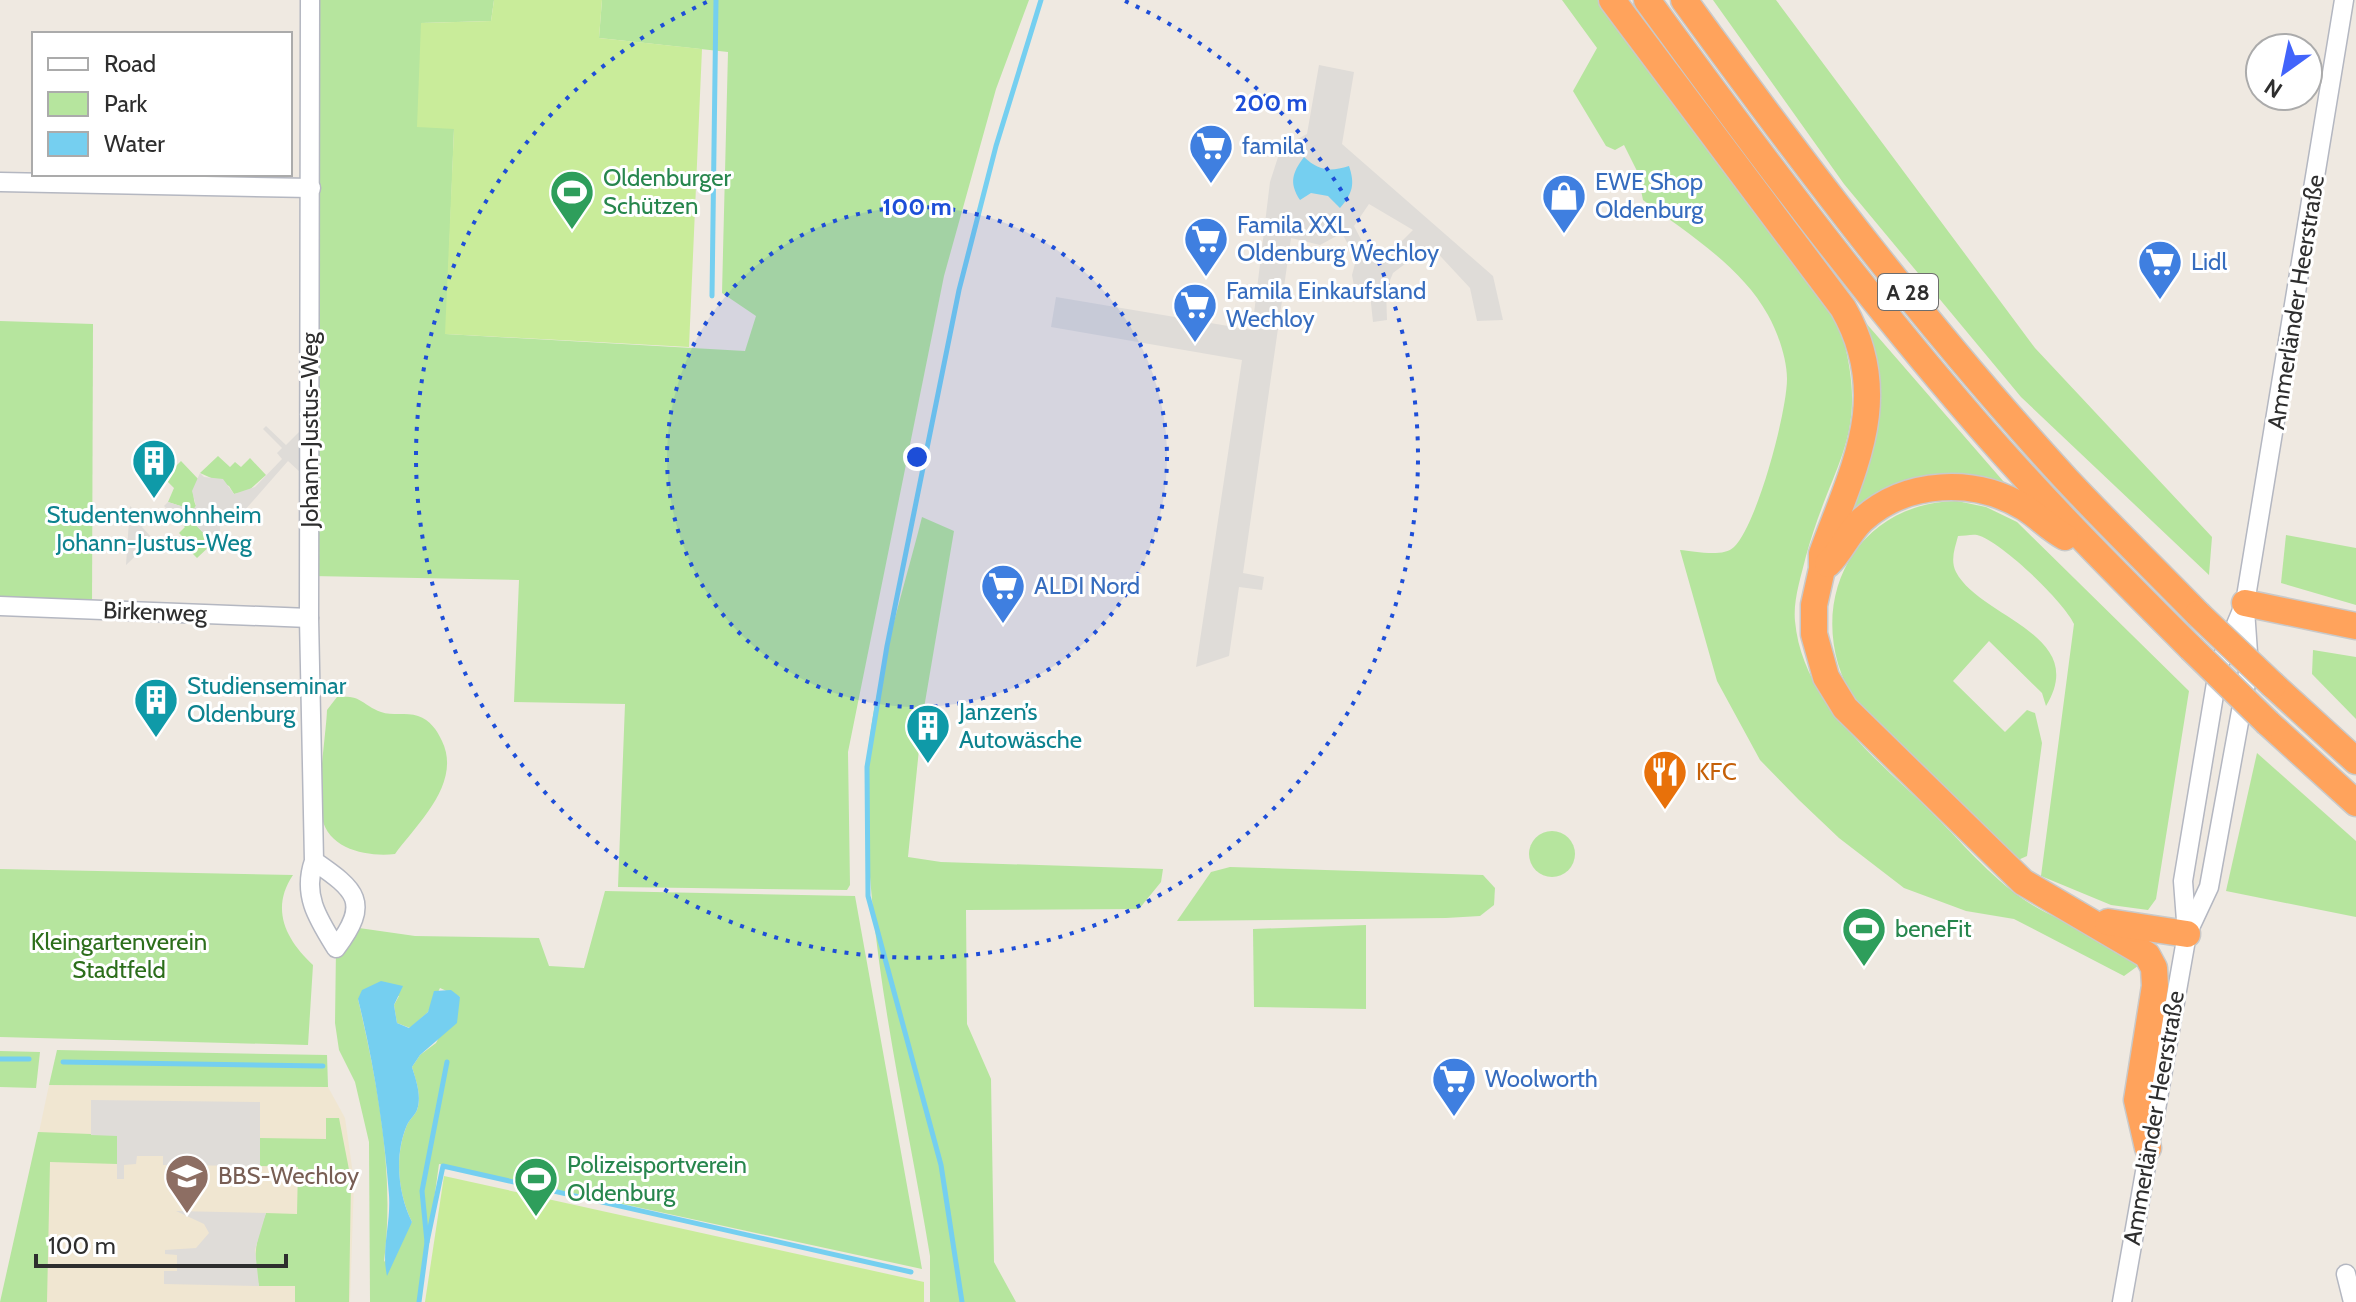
<svg xmlns="http://www.w3.org/2000/svg" width="2356" height="1302" font-family="Cabin,sans-serif">
<style>
.education{fill:#f0e6d1}
.green{fill:#b6e59e;fill-rule:evenodd}
.pitch{fill:#c9ec9a}
.plaza{fill:#dfdcd8;fill-rule:evenodd}
.water{fill:#75cff0}
.lines{fill:none;stroke-linecap:round;stroke-linejoin:round}
.stream{stroke:#75cff0;stroke-width:5}
.minor-casing{stroke:#b4b7c1;stroke-width:21}
.highway-casing{stroke:#c9c9c9;stroke-width:29}
.minor{stroke:#fff;stroke-width:18}
.highway{stroke:#ffa35c;stroke-width:26}
.highway-bridge-casing{stroke:#c9c9c9;stroke-width:29;stroke-linecap:butt}
.highway-bridge{stroke:#ffa35c;stroke-width:26}
.ring{fill:none;stroke:#1d4ed8;stroke-width:4;stroke-dasharray:4 8}
.labels{text-anchor:middle;stroke-width:6;stroke-linejoin:round;paint-order:stroke}
.shield{fill:#fff;stroke:#6d6d6d;stroke-width:2}
.shield-label{font-size:22px;font-weight:bold;fill:#2e2e2e}
.shop-label{font-size:24px;fill:#366cbe;stroke:#fff;text-anchor:start}
.leisure-label{font-size:24px;fill:#27864d;stroke:#fff;text-anchor:start}
.street-label{font-size:24px;fill:#2e2e2e;stroke:#fff}
.culture-label{font-size:24px;fill:#0d838f;stroke:#fff;text-anchor:start}
.food-label{font-size:24px;fill:#c56008;stroke:#fff;text-anchor:start}
.park-label{font-size:24px;fill:#2c6e1b;stroke:#fff}
.education-label{font-size:24px;fill:#785e54;stroke:#fff;text-anchor:start}
.centre{fill:#1d4ed8;stroke:#fff;stroke-width:4}
.ring-label{font-size:24px;text-anchor:middle;font-weight:bold;fill:#1d4ed8;stroke:#fff;stroke-width:6;stroke-linejoin:round;paint-order:stroke}
</style>
<rect width="100%" height="100%" fill="#efe9e1"/>
<!-- education -->
<polygon class="education" points="49,1085 328,1087 345,1118 354,1181 350,1302 3,1302"/>
<!-- green -->
<g class="green">
<polygon points="310,0 494,0 491,21 421,23 454,129 446,334 745,351 756,316 722,293 728,52 599,38 602,0 1029,0 996,89 944,276 848,752 850,885 847,890 618,887 625,704 514,702 519,580 312,576"/>
<path d="M1562,0H1599L1839,324C1873,436 1833,457 1806,556C1801,577 1793,600 1795,621C1802,701 1876,758 1929,810C1960,840 1989,876 2026,901C2065,927 2103,930 2142,963L2124,976L2014,919L1966,911L1904,888L1839,838L1799,800L1760,760L1717,681L1680,550C1694,551 1723,558 1734,547C1757,525 1787,412 1787,379C1787,359 1778,333 1768,315C1741,266 1687,233 1643,200L1637,171L1624,145L1615,150L1606,146L1573,91L1597,48Z"/>
<polygon points="1713,0 1776,0 2035,348 2212,537 2209,575 2021,397 1844,184"/>
<polygon points="1852,307 2010,489 1984,485 1848,524 1861,470"/>
<polygon points="0,321 93,324 92,610 0,606"/>
<polygon points="218,456 230,467 235,462 241,467 250,458 266,475 247,492 234,494 229,486 200,473"/>
<path d="M181,461L200,481C193,489 192,497 196,506L193,510L168,502L174,488L164,478Z"/>
<path d="M1957,501L1986,507L2017,522L2189,691L2156,899L2148,910L2111,905L2041,876L2074,624C2064,602 2001,541 1977,535C1972,534 1964,536 1958,536C1955,548 1950,560 1956,572C1980,618 2090,634 2046,706L2042,693L1989,641L1953,681L2005,732L2027,710L2035,713L2042,743L2027,856L2018,860L1856,703C1800,615 1847,503 1957,501Z"/>
<polygon points="174,516 190,519 213,543 197,558 181,542 184,538 179,533 185,527"/>
<path d="M922,517L954,531L922,720L908,857L941,862L1163,869L1161,882L1139,909L966,910L967,1024L991,1079L994,1262L1016,1302H930V1256C904,1098 863,935 867,773C869,697 903,593 922,517Z"/>
<polygon points="2286,535 2356,548 2356,605 2281,583"/>
<polygon points="2313,650 2356,657 2356,719 2312,674"/>
<path d="M337,697C363,695 360,704 381,712C392,716 406,712 418,716C430,720 437,730 442,741C462,783 418,823 395,854C368,857 329,850 322,818C316,795 326,736 327,710Z"/>
<polygon points="2257,753 2356,841 2356,917 2226,891"/>
<circle cx="1552" cy="854" r="23"/>
<polygon points="1230,867 1483,875 1495,888 1494,905 1480,916 1446,918 1177,921 1211,872"/>
<path d="M0,869L293,875C270,909 286,940 313,965L308,1045L0,1037Z"/>
<path d="M605,891L855,896L922,1269L439,1164L420,1302H370L369,1142L355,1082L339,1050L335,1023L336,948L352,927L415,936L539,938L549,966L584,968ZM440,988L460,997L436,1043L420,1055L412,1067C416,1081 422,1096 417,1110C415,1115 409,1120 407,1125C394,1156 398,1194 412,1222L384,1262C395,1174 378,1085 358,999L399,996L394,1005L397,1023L410,1028L428,1012Z"/>
<polygon points="1366,925 1366,1009 1254,1007 1253,929"/>
<polygon points="57,1050 327,1055 328,1087 49,1085"/>
<polygon points="0,1051 40,1052 36,1088 0,1087"/>
<path d="M326,1118H339L351,1180L349,1302H295V1286H259C252,1259 256,1238 266,1213L297,1214L298,1167L260,1166V1138L326,1139Z"/>
<polygon points="38,1132 117,1135 117,1164 50,1162 47,1302 0,1302"/>
</g>
<!-- pitch -->
<g class="pitch">
<polygon points="494,0 602,0 599,38 702,49 689,347 445,334 454,129 417,127 421,23 491,21"/>
<polygon points="444,1176 924,1282 924,1302 425,1302"/>
</g>
<!-- plaza -->
<g class="plaza">
<path d="M1319,65L1354,72L1342,144L1493,276L1503,320L1477,321L1470,288L1430,245L1393,273L1386,290L1387,320L1373,322L1370,294L1354,286L1352,275L1356,260L1342,233L1320,245L1291,238L1243,573L1264,577L1262,590L1239,587L1229,656L1196,667L1242,360L1051,327L1056,297L1252,330L1270,182L1279,154L1292,142L1307,134ZM1369,204L1413,230L1384,259L1368,253L1354,226Z"/>
<polygon points="266,426 286,445 299,432 301,473 288,461 237,519 229,512 220,521 220,535 213,543 190,519 174,516 164,506 168,502 193,510 196,506 192,491 200,473 204,477 223,479 234,494 255,487 282,459 277,453 282,448 263,429"/>
<polygon points="130,506 146,522 142,527 153,539 126,565"/>
<polygon points="91,1100 260,1102 260,1166 163,1165 163,1156 137,1156 136,1164 124,1165 124,1179 117,1179 117,1136 91,1135"/>
<polygon points="176,1211 266,1213 255,1250 259,1286 164,1284 164,1271 177,1271 177,1255 165,1254 165,1250 196,1248 209,1233 204,1224"/>
</g>
<!-- water -->
<g class="water">
<path d="M1304,157C1319,171 1330,172 1349,166C1355,184 1353,193 1340,208L1328,196L1311,193L1300,200C1289,183 1292,173 1304,157Z"/>
<path d="M381,981L403,986L394,1005L397,1023L409,1028L428,1012L434,991L451,990L460,997L457,1023L420,1055L412,1067C416,1080 422,1096 417,1110C415,1115 409,1120 407,1125C394,1155 398,1194 412,1222L387,1276C381,1250 391,1223 389,1195C384,1129 374,1064 358,999L362,990Z"/>
</g>
<g class="lines">
<!-- stream -->
<g class="stream">
<polyline points="712,296 716,0"/>
<polyline points="0,1059 29,1059"/>
<polyline points="63,1062 323,1066"/>
<polyline points="427,1242 443,1166 911,1272"/>
<polyline points="419,1302 427,1242 422,1191 447,1062"/>
<polyline points="962,1302 941,1165 868,896 867,767 887,646 959,290 996,146 1041,0"/>
</g>
<!-- minor casing -->
<g class="minor-casing">
<g id="minor">
<path d="M310,0L309,618L314,861C302,895 318,919 336,948C371,902 356,890 314,861"/>
<polyline points="0,182 311,188"/>
<polyline points="0,606 309,618"/>
<polyline points="2187,934 2183,881 2219,665 2245,603 2344,0"/>
<polyline points="2346,1274 2353,1302"/>
<polyline points="2122,1302 2187,934 2209,887 2249,667 2245,610"/>
</g>
</g>
<!-- highway casing -->
<g class="highway-casing">
<g id="highway">
<path d="M1612,0L1843,308C1894,397 1853,468 1822,554V569L1814,605V634L1826,677L1845,708L2023,882L2147,955L2154,968L2155,986L2137,1100L2148,1148"/>
<path d="M1647,0C1752,144 1858,286 1974,420C2043,500 2117,574 2191,648"/>
<path d="M1684,0C1804,165 1928,329 2066,479C2109,525 2154,569 2198,614"/>
<path d="M1828,564C1841,552 1848,533 1862,520C1906,480 1975,477 2025,508C2039,517 2050,529 2065,537"/>
<polyline points="2245,603 2356,626"/>
<polyline points="2273,685 2356,761"/>
<polyline points="2268,723 2356,803"/>
<polyline points="2108,922 2187,934"/>
</g>
</g>
<!-- minor -->
<use href="#minor" class="minor"/>
<!-- highway -->
<use href="#highway" class="highway"/>
<!-- highway-bridge casing -->
<g class="highway-bridge-casing">
<g id="highway-bridge">
<polyline points="2198,614 2273,685"/>
<polyline points="2191,648 2268,723"/>
</g>
</g>
<!-- highway-bridge -->
<use href="#highway-bridge" class="highway-bridge"/>
</g>
<!-- distance rings -->
<circle cx="917" cy="457" r="250" fill="#1d4ed8" fill-opacity=".12"/>
<g class="ring">
<circle cx="917" cy="457" r="250"/>
<path d="M1125 1A501 501 0 1 1 709 1"/>
</g>
<!-- icons -->
<defs>
<g id="supermarket-pin" transform="scale(2.3)"><path d="M0 17L-7.5 6A9.5 9.5 0 1 1 7.5 6Z" fill="#3f7fe0" stroke="#fff"/><path d="M-6-5.5h2.5l.6 2H6L4.5 2H-2.5L-4.4-4H-6ZM-1.5 3.2a1.3 1.3 0 1 0 .1 0ZM3 3.2a1.3 1.3 0 1 0 .1 0Z" fill="#fff"/></g>
<g id="stadium-pin" transform="scale(2.3)"><path d="M0 17L-7.5 6A9.5 9.5 0 1 1 7.5 6Z" fill="#2e9e5b" stroke="#fff"/><path d="M0-5a6.5 5 0 1 0 0 10a6.5 5 0 1 0 0-10ZM-3.5-1.8h7v3.6h-7Z" fill="#fff"/></g>
<g id="shop-pin" transform="scale(2.3)"><path d="M0 17L-7.5 6A9.5 9.5 0 1 1 7.5 6Z" fill="#3f7fe0" stroke="#fff"/><path d="M-5-2.5h2.3a2.7 3.5 0 0 1 5.4 0H5L5.5 6h-11ZM-1.5-2.5h3a1.5 2.3 0 0 0-3 0Z" fill="#fff"/></g>
<g id="building-pin" transform="scale(2.3)"><path d="M0 17L-7.5 6A9.5 9.5 0 1 1 7.5 6Z" fill="#0f9aa8" stroke="#fff"/><path d="M-4-6H4V6H1V3H-1V6H-4ZM-2.5-4.3h1.7v1.8h-1.7ZM.8-4.3h1.7v1.8H.8ZM-2.5-1h1.7V.8h-1.7ZM.8-1h1.7V.8H.8Z" fill="#fff"/></g>
<g id="restaurant-pin" transform="scale(2.3)"><path d="M0 17L-7.5 6A9.5 9.5 0 1 1 7.5 6Z" fill="#e8710a" stroke="#fff"/><path d="M-5-6h1v4h1v-4h1v4h1v-4h1v5L-1.5 .5V6h-2V.5L-5-1ZM5-6V6H3V1.5H1.5Q1.5-4 5-6Z" fill="#fff"/></g>
<g id="school-pin" transform="scale(2.3)"><path d="M0 17L-7.5 6A9.5 9.5 0 1 1 7.5 6Z" fill="#8d6e63" stroke="#fff"/><path d="M0-5L7-2L0 1L-7-2ZM-4 1L0 2.5L4 1V4Q0 6-4 4Z" fill="#fff"/></g>
</defs>
<g fill-rule="evenodd">
<use href="#supermarket-pin" x="1211" y="146"/>
<use href="#stadium-pin" x="572" y="192"/>
<use href="#shop-pin" x="1564" y="196"/>
<use href="#supermarket-pin" x="1206" y="239"/>
<use href="#supermarket-pin" x="2160" y="262"/>
<use href="#supermarket-pin" x="1195" y="305"/>
<use href="#building-pin" x="154" y="461"/>
<use href="#supermarket-pin" x="1003" y="586"/>
<use href="#building-pin" x="156" y="700"/>
<use href="#building-pin" x="928" y="726"/>
<use href="#restaurant-pin" x="1665" y="772"/>
<use href="#stadium-pin" x="1864" y="929"/>
<use href="#supermarket-pin" x="1454" y="1079"/>
<use href="#school-pin" x="187" y="1176"/>
<use href="#stadium-pin" x="536" y="1179"/>
</g>
<g class="labels">
<!-- shield labels -->
<rect class="shield" x="1878" y="274" width="60" height="36" rx="6"/>
<g class="shield-label">
<text x="1908" y="300">A 28</text>
</g>
<!-- shop labels -->
<g class="shop-label">
<text x="1242" y="154">famila</text>
<text x="1595" y="190">EWE Shop<tspan x="1595" dy="28">Oldenburg</tspan></text>
<text x="1237" y="233">Famila XXL<tspan x="1237" dy="28">Oldenburg Wechloy</tspan></text>
<text x="2191" y="270">Lidl</text>
<text x="1226" y="299">Famila Einkaufsland<tspan x="1226" dy="28">Wechloy</tspan></text>
<text x="1034" y="594">ALDI Nord</text>
<text x="1485" y="1087">Woolworth</text>
</g>
<!-- leisure labels -->
<g class="leisure-label">
<text x="603" y="186">Oldenburger<tspan x="603" dy="28">Schützen</tspan></text>
<text x="1895" y="937">beneFit</text>
<text x="567" y="1173">Polizeisportverein<tspan x="567" dy="28">Oldenburg</tspan></text>
</g>
<!-- street labels -->
<g class="street-label">
<text transform="translate(2296 302) rotate(-81)" y="8">Ammerländer Heerstraße</text>
<text transform="translate(310 430) rotate(-90)" y="8">Johann-Justus-Weg</text>
<text transform="translate(155 612) rotate(2)" y="8">Birkenweg</text>
<text transform="translate(2154 1118) rotate(-80)" y="8">Ammerländer Heerstraße</text>
</g>
<!-- culture labels -->
<g class="culture-label">
<text x="154" y="523" text-anchor="middle">Studentenwohnheim<tspan x="154" dy="28">Johann-Justus-Weg</tspan></text>
<text x="187" y="694">Studienseminar<tspan x="187" dy="28">Oldenburg</tspan></text>
<text x="959" y="720">Janzen’s<tspan x="959" dy="28">Autowäsche</tspan></text>
</g>
<!-- food labels -->
<g class="food-label">
<text x="1696" y="780">KFC</text>
</g>
<!-- park labels -->
<g class="park-label">
<text x="119" y="950">Kleingartenverein<tspan x="119" dy="28">Stadtfeld</tspan></text>
</g>
<!-- education labels -->
<g class="education-label">
<text x="218" y="1184">BBS-Wechloy</text>
</g>
</g>
<circle cx="917" cy="457" r="12" class="centre"/>
<g class="ring-label">
<text x="1271" y="111">200 m</text>
<text x="917" y="215">100 m</text>
</g>
<!-- legend -->
<rect x="32" y="32" width="260" height="144" fill="#ffffff" stroke="#ababab" stroke-width="2"/>
<rect x="48" y="58" width="40" height="12" fill="#ffffff" stroke="#ababab" stroke-width="2"/>
<text x="104" y="72" font-size="24" fill="#2e2e2e">Road</text>
<rect x="48" y="92" width="40" height="24" fill="#b6e59e" stroke="#ababab" stroke-width="2"/>
<text x="104" y="112" font-size="24" fill="#2e2e2e">Park</text>
<rect x="48" y="132" width="40" height="24" fill="#75cff0" stroke="#ababab" stroke-width="2"/>
<text x="104" y="152" font-size="24" fill="#2e2e2e">Water</text>
<!-- north arrow -->
<g transform="translate(2284 72) rotate(213)"><circle r="38" fill="#ffffff" stroke="#ababab" stroke-width="2"/>
<path d="M0-6L14 30L0 20L-14 30Z" fill="#4264fb"/>
<text y="-12" font-size="22" font-weight="bold" text-anchor="middle" fill="#2e2e2e">N</text>
</g>
<!-- scale -->
<path d="M36 1254v12h250v-12" fill="none" stroke="#2e2e2e" stroke-width="4"/>
<text x="48" y="1254" font-size="24" fill="#2e2e2e" stroke="#ffffff" stroke-width="6" paint-order="stroke">100 m</text>
</svg>
